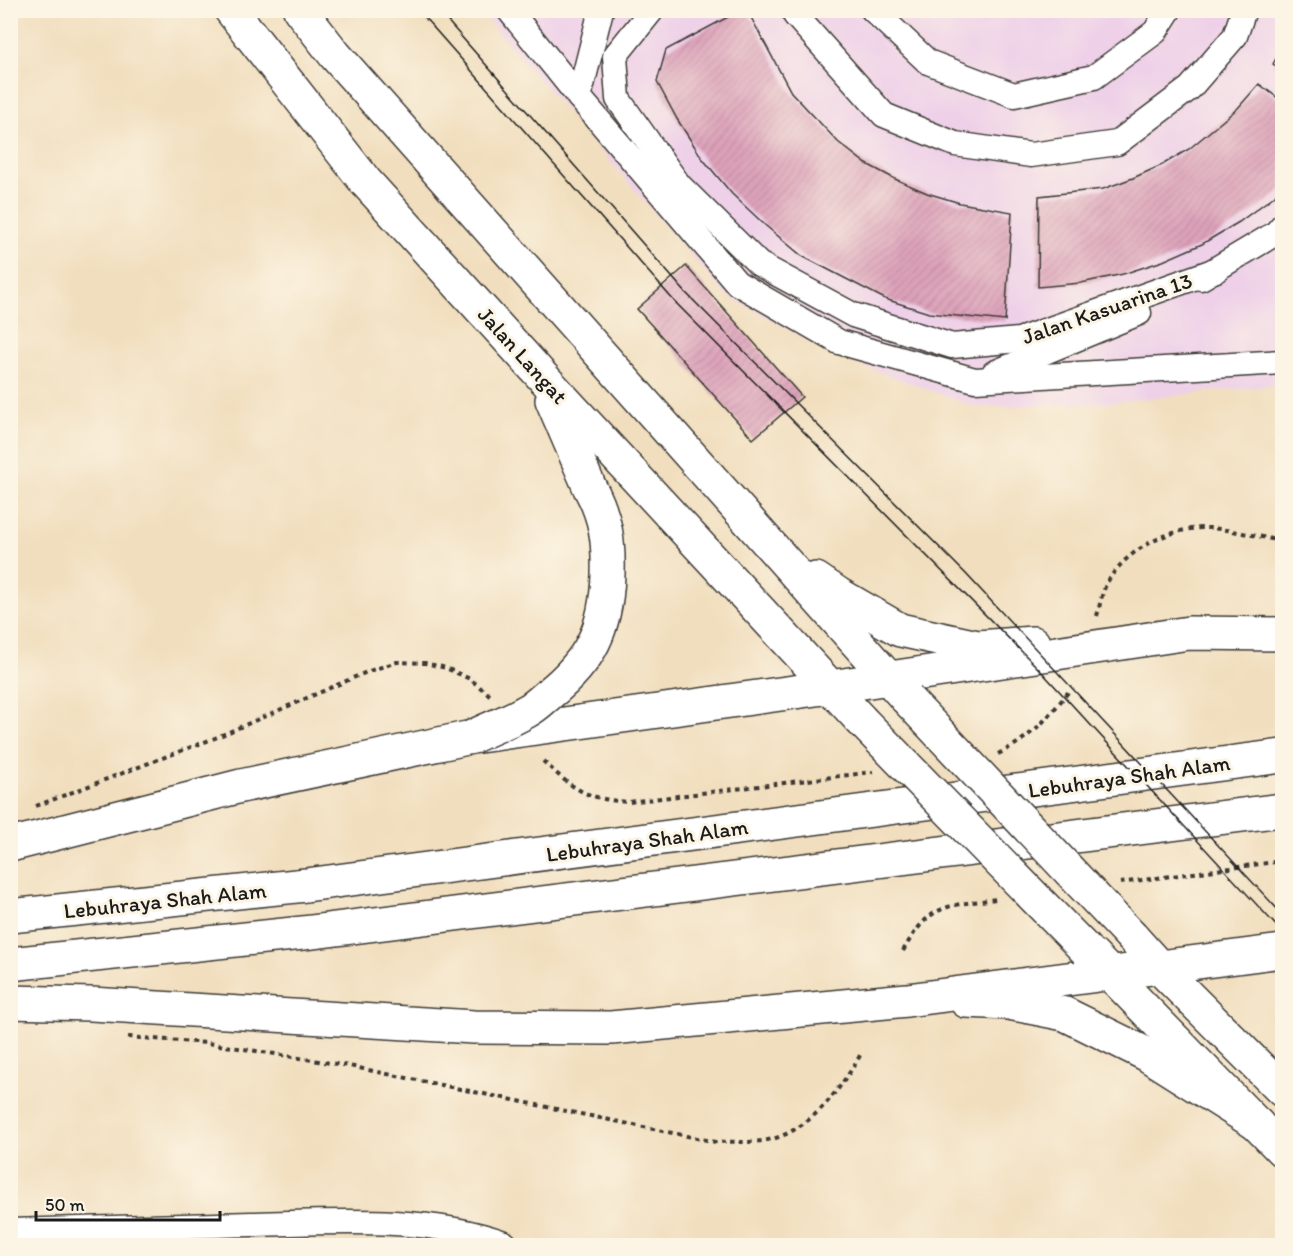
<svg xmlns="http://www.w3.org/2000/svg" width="1293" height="1256" font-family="Itim,sans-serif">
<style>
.built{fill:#eed0e8}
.building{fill:url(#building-hatch)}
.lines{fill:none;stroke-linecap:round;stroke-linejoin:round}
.minor-casing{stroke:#3c3934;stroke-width:27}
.trunk-casing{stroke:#3c3934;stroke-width:36}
.motorway-casing{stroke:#3c3934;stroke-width:36}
.path{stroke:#3c3934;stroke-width:4;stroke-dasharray:4.5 4.5;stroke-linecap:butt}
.minor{stroke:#fff;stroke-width:24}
.trunk{stroke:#fff;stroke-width:33}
.motorway{stroke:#fff;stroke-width:33}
.tram{stroke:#1c1c1c;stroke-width:1.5}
.trunk-bridge-casing{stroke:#3c3934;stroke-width:36;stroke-linecap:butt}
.trunk-bridge{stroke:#fff;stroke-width:33}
.labels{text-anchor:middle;stroke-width:6;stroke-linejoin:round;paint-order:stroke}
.street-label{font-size:22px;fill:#1c1c1c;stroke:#fcf5e5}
</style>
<defs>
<pattern id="building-hatch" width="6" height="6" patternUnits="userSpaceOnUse" patternTransform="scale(1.5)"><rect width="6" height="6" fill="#dda2ba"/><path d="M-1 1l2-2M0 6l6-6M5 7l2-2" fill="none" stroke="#bd8b9f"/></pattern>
</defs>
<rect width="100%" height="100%" fill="#fcf5e5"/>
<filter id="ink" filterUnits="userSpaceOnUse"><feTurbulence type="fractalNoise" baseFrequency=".0167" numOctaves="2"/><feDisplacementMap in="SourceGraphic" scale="12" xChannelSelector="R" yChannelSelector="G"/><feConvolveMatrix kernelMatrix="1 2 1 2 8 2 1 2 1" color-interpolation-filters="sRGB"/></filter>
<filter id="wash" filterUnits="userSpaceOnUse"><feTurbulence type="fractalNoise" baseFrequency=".008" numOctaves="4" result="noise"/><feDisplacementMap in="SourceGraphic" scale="24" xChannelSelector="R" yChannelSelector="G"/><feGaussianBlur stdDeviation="1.35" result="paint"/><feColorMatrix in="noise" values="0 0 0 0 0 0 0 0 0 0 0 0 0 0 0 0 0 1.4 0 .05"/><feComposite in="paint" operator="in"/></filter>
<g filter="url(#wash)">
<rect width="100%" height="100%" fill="#f1debe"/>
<!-- built -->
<polygon class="built" points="480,11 1282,11 1282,384 1104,403 976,407 843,359 725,294"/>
<g id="blocks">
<!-- building -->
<g class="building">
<polygon points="741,10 747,10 791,92 838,142 865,163 895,179 927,193 960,203 1012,212 1005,321 929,313 885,299 802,256 766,226 732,194 702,158 677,119 657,82 666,50"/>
<polygon points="1282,48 1282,70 1273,64"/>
<polygon points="1259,84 1282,101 1282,188 1273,197 1239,222 1202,244 1163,261 1123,274 1081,283 1038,287 1039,196 1103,189 1133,178 1162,165 1189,149 1238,108"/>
<polygon points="686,266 802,397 753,439 637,309"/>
</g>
</g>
</g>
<g filter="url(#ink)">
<use href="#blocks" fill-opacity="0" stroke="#3c3934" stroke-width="1.5"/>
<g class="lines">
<!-- minor casing -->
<g class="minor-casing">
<g id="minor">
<polyline points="509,10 579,97 737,283 839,342 975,380 1282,362"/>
<polyline points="652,10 615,56 618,99 679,185 759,264 853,315 952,346 1019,340 1216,270"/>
<polyline points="794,10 795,15 884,115 955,144 1031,155 1117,143 1190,88 1235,36 1244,10"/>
<polyline points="873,10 928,62 1014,95 1094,77 1155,32 1169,10"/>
<polyline points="579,97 601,10"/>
<polyline points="1201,278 1276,233 1282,226"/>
<polyline points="994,373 1139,313"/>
<path d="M10,1231C91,1229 171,1226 251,1224C332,1222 428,1215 504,1243L507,1246"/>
</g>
</g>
<!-- trunk casing -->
<g class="trunk-casing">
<g id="trunk">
<polyline points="231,10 365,181 541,375 861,720"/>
<polyline points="300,10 335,55 906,698"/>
<polyline points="552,400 589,486"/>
<polyline points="816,579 838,594 900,630 978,647 1033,643"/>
<polyline points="1132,937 1158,966 1282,1090"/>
<polyline points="1093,956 1282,1150"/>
<polyline points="966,1001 1009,1003 1065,1014 1146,1054 1257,1124"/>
</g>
</g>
<!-- motorway casing -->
<g class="motorway-casing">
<g id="motorway">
<polyline points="10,845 241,786 472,737 830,687 1189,633 1282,634"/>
<polyline points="10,916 306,885 1282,756"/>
<polyline points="10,964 312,932 1282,810"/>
<polyline points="10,1002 91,1004 474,1027 611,1028 907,1000 1282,951"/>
</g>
</g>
<!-- path -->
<g class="path">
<path d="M1097,616C1100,605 1102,591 1108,581C1127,549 1172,526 1210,528C1234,530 1259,537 1282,541"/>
<path d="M998,754C1032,737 1046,720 1069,691"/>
<path d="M543,761C574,790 586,799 629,802L873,772"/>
<polyline points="36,806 215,738 369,671 397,662 425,663 446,668 470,679 492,697"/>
<polyline points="1120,883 1282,861"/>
<path d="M903,951C930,903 946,906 996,899"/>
<path d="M128,1037L207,1043L349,1066L716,1142C731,1141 747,1143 762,1141C808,1135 841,1089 862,1052"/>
</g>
<!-- minor -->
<use href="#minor" class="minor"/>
<!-- trunk -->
<use href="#trunk" class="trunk"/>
<!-- motorway -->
<use href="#motorway" class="motorway"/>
<!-- tram -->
<g class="tram">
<polyline points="418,10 675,302 1038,668 1282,932"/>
<polyline points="438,10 686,293 966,574 1282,914"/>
</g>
<!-- trunk-bridge casing -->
<g class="trunk-bridge-casing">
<g id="trunk-bridge">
<polyline points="907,699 1132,937"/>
<polyline points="861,720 1087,951"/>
<path d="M472,737C490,728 510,721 527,711C535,707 542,700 549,694C591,660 606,629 608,575C609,541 606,517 589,486"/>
</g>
</g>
<!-- trunk-bridge -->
<use href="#trunk-bridge" class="trunk-bridge"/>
</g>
</g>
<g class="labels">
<!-- street labels -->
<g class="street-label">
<text transform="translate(1107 308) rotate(-19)" y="8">Jalan Kasuarina 13</text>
<text transform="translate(523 355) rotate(48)" y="8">Jalan Langat</text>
<text transform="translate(1129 776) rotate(-8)" y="8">Lebuhraya Shah Alam</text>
<text transform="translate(647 840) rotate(-8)" y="8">Lebuhraya Shah Alam</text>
<text transform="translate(165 900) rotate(-6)" y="8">Lebuhraya Shah Alam</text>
</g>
</g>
<!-- margin -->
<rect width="1293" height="1256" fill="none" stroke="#fcf5e5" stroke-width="36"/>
<!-- scale -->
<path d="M36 1211v9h184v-9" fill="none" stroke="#1c1c1c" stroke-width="3"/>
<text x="45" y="1211" font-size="18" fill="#1c1c1c" stroke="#fcf5e5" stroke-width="4.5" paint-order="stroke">50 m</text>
</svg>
